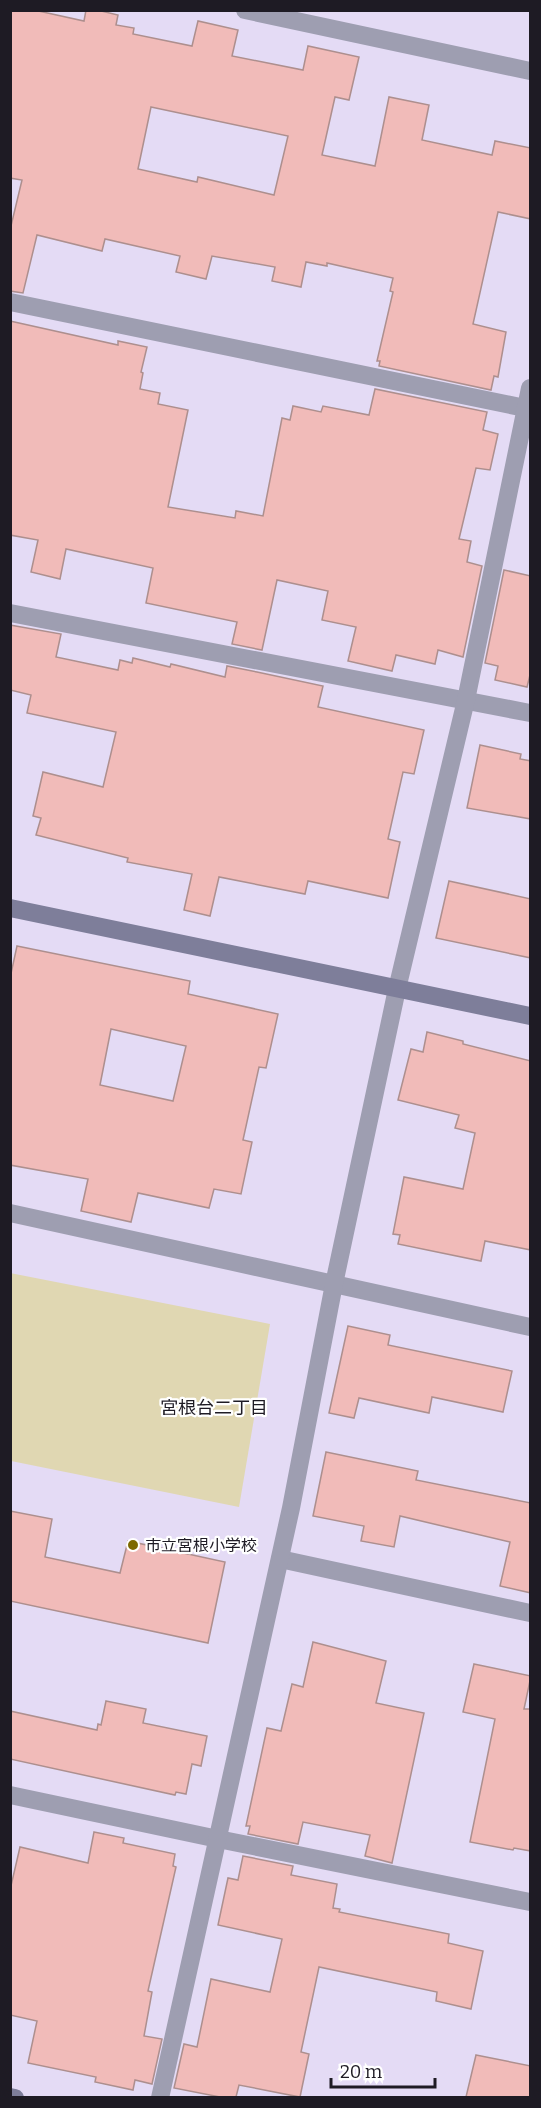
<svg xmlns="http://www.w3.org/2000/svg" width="541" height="2108" font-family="Bitter,'Noto Sans JP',serif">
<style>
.sand{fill:#e0d7b2}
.building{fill:#f1bbb9;stroke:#ad8f8e;stroke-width:1.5;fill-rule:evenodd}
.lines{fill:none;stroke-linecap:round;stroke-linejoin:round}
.street{stroke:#9e9eb1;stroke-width:18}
.secondary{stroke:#7e7e9a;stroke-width:18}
.poi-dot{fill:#7d6800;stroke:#fff;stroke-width:2}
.labels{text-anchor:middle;stroke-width:4.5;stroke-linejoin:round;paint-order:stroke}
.poi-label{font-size:16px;fill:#1e1b24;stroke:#fff;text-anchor:start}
.neighbourhood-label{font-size:18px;fill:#1e1b24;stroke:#fff}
</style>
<rect width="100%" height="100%" fill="#e4dbf5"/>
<!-- sand -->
<polygon class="sand" points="10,1273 270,1324 239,1507 11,1461"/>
<!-- building -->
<g class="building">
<path d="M10,10H34L84,21L86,10H97L118,15L116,25L134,28L133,34L192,46L198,21L238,30L232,56L303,70L308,46L359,57L349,100L335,97L322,155L375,166L389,97L429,105L422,140L492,155L495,141L531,148V219L498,212L473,324L506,332L498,377L494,376L491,390L379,366L380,361H377L393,292L390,291L393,278L327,263V266L306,262L301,287L272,281L275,267L212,256L206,279L176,272L180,256L105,239L102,251L37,235L23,293L10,291V230L22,180L10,178ZM151,107L288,136L274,195L198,177L197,182L138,169Z"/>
<polygon points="10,321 118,345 118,341 147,347 141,372 143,373 140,389 160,393 158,404 188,410 168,507 235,518 236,511 263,516 282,418 290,420 293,406 321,412 323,406 369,415 375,389 487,412 483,430 498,434 490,470 476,468 459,539 471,541 467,562 482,566 463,657 438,650 435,664 396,655 392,671 348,661 356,627 322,620 328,591 277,580 262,650 232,644 237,622 146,603 153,568 66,549 60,579 31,572 38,540 10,535"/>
<polygon points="504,570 531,576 531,671 527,687 495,680 498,666 485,663"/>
<polygon points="10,625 61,634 56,657 118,670 120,660 132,663 133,658 170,667 171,664 225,677 227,666 257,672 323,686 318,707 424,730 414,774 403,772 388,839 400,842 388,898 308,881 305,894 219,877 210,916 184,910 192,874 127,862 128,858 36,835 41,818 33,816 43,772 103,787 116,732 27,713 31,695 10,690"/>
<polygon points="480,745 521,754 520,759 531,761 531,819 467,808"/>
<polygon points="449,881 531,899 531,958 436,938"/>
<path d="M17,946L190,981L188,994L278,1014L266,1068L259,1067L243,1140L252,1142L241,1194L214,1189L209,1208L138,1193L131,1222L81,1211L88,1179L10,1165V978ZM111,1029L186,1046L173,1101L100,1085Z"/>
<polygon points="427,1032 463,1041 463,1044 531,1061 531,1250 485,1241 481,1261 398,1244 400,1235 393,1234 404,1177 463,1189 475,1133 455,1128 459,1115 398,1100 411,1049 423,1052"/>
<polygon points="348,1326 390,1335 388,1345 512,1371 503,1412 432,1397 429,1413 359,1398 354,1418 329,1413"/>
<polygon points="326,1452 418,1471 416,1480 531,1503 531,1593 500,1586 510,1542 400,1516 394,1547 361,1541 364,1526 313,1516"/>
<polygon points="10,1511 52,1519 45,1557 120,1573 128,1541 225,1562 208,1643 10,1601"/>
<polygon points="313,1642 386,1661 376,1703 424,1713 392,1863 365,1856 370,1835 303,1822 298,1844 248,1834 250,1826 246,1826 267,1728 281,1731 292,1684 303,1687"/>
<polygon points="474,1664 531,1676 524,1709 531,1709 531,1851 514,1848 513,1850 470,1842 495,1719 463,1712"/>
<polygon points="106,1701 146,1709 143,1723 207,1736 201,1766 192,1764 186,1794 176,1792 175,1795 10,1759 10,1711 97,1730 98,1724 101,1725"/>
<polygon points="94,1832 124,1838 123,1843 175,1854 173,1866 176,1867 148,1991 152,1992 144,2036 162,2039 152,2084 135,2080 133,2090 95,2082 96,2077 28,2063 37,2021 10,2015 10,1890 20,1847 88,1863"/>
<polygon points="243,1856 293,1866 291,1875 337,1884 333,1908 340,1909 339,1912 449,1934 448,1943 483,1951 471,2009 436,2001 437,1992 319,1967 301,2052 309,2054 300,2097 239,2085 236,2097 220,2097 174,2088 184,2044 197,2047 211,1979 270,1992 282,1939 218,1925 228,1878 238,1880"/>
<polygon points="476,2055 531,2066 531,2097 466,2097"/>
</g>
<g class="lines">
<!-- street -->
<g class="street">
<polyline points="245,10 530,71"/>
<polyline points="10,302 530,409"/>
<polyline points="10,613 530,713"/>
<polyline points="10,1213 530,1327"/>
<polyline points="280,1559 530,1613"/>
<polyline points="10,1795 218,1839 530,1902"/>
<polyline points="160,2098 291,1508 334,1284 397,989 466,700 530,388"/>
</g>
<!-- secondary -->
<g class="secondary">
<polyline points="10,908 530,1016"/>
<polyline points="10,2097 15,2098"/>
</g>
</g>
<!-- markers -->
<circle class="poi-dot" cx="133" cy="1545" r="6"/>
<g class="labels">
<!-- poi labels -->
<g class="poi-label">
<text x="145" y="1551">市立宮根小学校</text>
</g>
<!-- neighbourhood labels -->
<g class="neighbourhood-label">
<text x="214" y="1414">宮根台二丁目</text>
</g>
</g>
<!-- border -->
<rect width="541" height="2108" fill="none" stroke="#1e1b24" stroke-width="24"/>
<!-- scale -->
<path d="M331 2078v9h104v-9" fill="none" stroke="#1e1b24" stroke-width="3"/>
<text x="340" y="2078" font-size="18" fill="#1e1b24" stroke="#ffffff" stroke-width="4.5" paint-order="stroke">20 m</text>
</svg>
